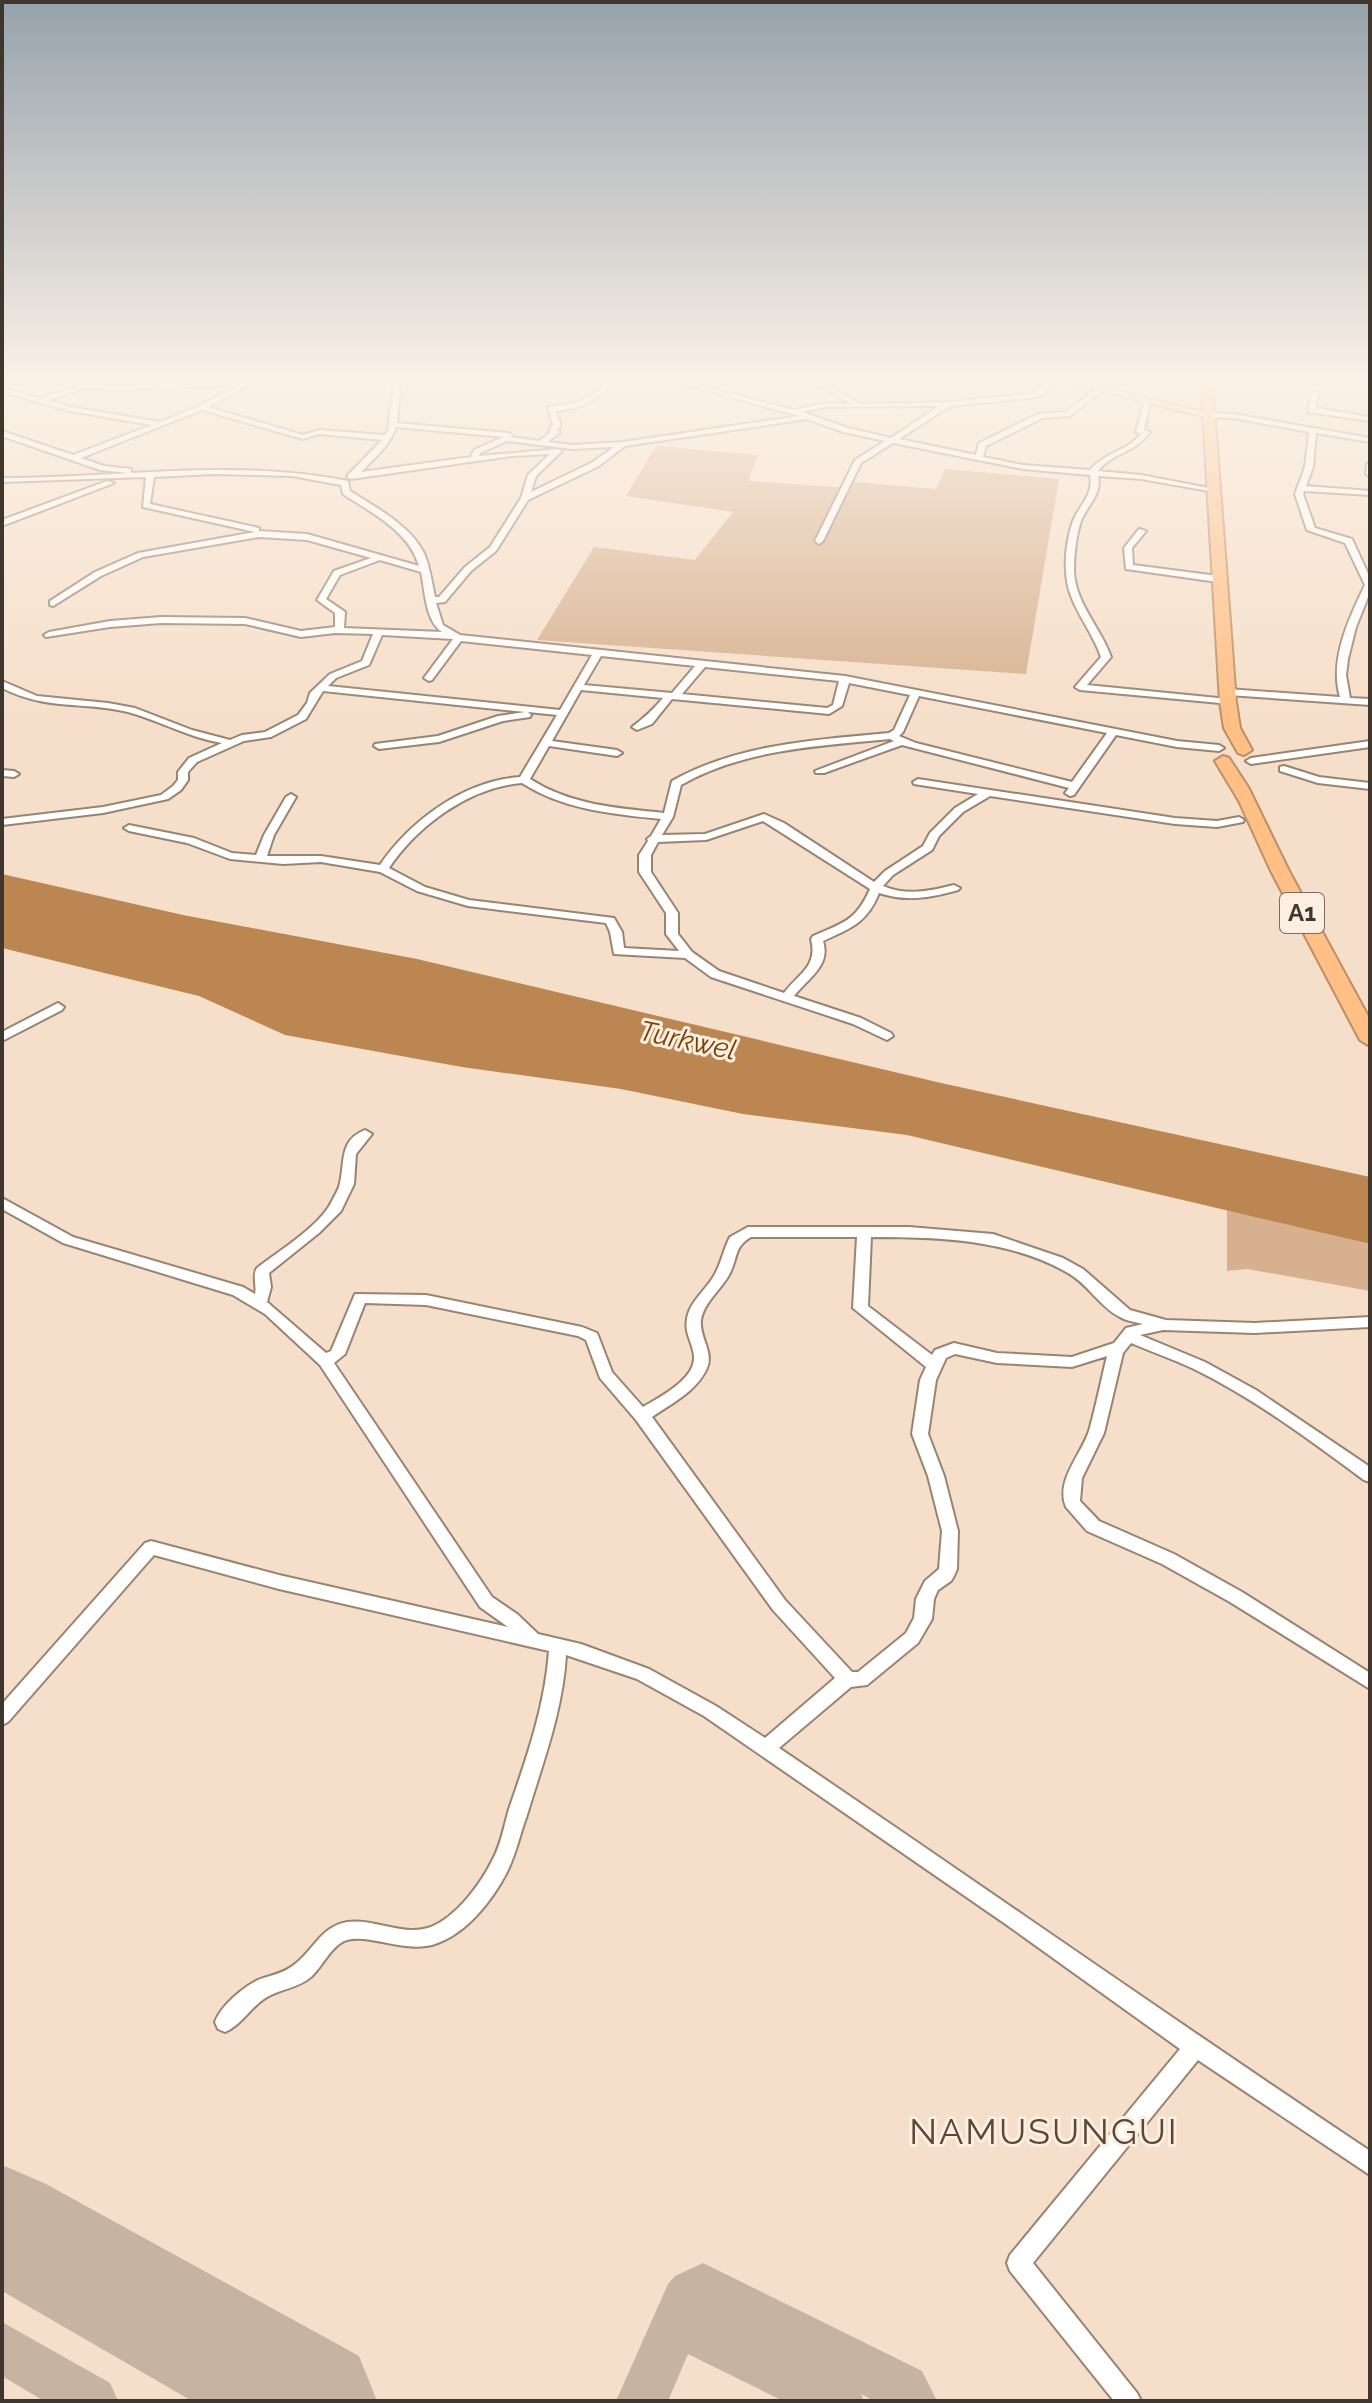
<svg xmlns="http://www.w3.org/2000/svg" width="1372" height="2403" font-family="Raleway,sans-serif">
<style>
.green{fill:#d7b18f}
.water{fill:#bc8652}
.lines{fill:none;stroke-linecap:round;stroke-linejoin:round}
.taxiway{fill:#c6b3a1;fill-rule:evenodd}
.runway{fill:#c6b3a1;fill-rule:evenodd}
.minor-casing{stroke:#998471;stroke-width:4}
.major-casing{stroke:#bc8f67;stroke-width:4}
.highway-casing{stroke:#bc8f67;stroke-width:4}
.minor{fill:#fff;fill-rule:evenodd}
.major{fill:#ffd9b6;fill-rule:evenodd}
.highway{fill:#ffbf85;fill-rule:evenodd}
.labels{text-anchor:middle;stroke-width:6;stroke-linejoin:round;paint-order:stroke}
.shield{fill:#fceee1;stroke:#786d64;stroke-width:2}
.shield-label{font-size:24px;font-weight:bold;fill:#3f362e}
.water-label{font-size:28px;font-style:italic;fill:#784300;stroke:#fceee1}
.near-quarter-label{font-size:36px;letter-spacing:2px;fill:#5b4837;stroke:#fceee1}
</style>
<rect width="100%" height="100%" fill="#f6dfca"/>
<!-- green -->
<g class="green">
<polygon points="656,446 758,455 748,481 852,488 855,482 936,489 945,469 1059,479 1026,674 537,640 594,547 695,560 733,512 626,496"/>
<polygon points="1227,1209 1369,1244 1370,1291 1247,1269 1227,1271"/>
</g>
<!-- water -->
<polygon class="water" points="2,874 183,915 417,959 941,1083 1370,1177 1370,1244 907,1135 743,1114 621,1089 462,1067 285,1035 199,996 2,948"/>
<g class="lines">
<!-- taxiway -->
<g class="taxiway">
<polygon points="703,2263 922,2371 937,2401 874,2401 861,2394 864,2401 783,2401 688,2354 668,2401 616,2401 668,2284 675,2276"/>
<polygon points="2,2322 110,2383 118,2401 44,2401 2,2376"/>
</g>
<!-- runway -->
<polygon class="runway" points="2,2165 44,2183 359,2356 377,2401 192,2401 2,2291"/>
<!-- minor casing -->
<g class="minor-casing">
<g id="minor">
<path d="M233,380H268L251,383L208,407L303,435L319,430L385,435L388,431L394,380H401L397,423L508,433L512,435L511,437L539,441L551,432L549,430L553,425L548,407C573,404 592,401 608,380H614C601,401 580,409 555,411L561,425L557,430L560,432L548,442L572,445L623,442L800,416L667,380H677L794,410L826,403L852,404L809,380H817L860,404L948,402L1030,394L1035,392L1049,380H1056L1041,396L1030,398L950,406L899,439L976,455L979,443L1038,414L1065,412L1099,387L1102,391L1070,416L1043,418L986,446L983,457L1023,465L1090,470C1104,453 1127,451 1141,434L1136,432L1144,401L1151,399L1144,430L1150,432C1134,454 1113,452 1098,471L1141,475L1219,490L1215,492L1141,479L1098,476C1102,495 1088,504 1081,521C1076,536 1074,555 1074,571C1075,603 1101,628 1111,657L1087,685L1228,699L1233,702L1231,704L1080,690L1075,687L1101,657C1091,627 1066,603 1066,570C1065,554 1068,535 1073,521C1080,504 1094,495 1090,475L1023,469L893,443L861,463L823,541L819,544L815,541L855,460L885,441L843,432L807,419L625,446L599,466L528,500L496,551L471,571L445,602L436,603L443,625L460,635L845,676L1177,741L1219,745L1224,748L1219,751L1177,747L1116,735L1074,795L1070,796L1065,793L1069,788L902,745L824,773H816L815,771L894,741L890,739C818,746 744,749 681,785L673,817L662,835L705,834L764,814L784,823L874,882L885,871L923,846L930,833L955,808L978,794L914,784L913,782L918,779L1175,818L1217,821L1239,817L1244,820L1243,822L1217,827L1175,824L990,796L963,812L939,836L932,850L893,875L883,886C907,896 930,891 954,885L960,888L958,890C930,898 907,902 879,893C867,923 851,928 823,941C831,966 808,978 794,996L861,1018L891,1033L893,1036L887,1040L853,1024L711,977L685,958L614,954L610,932L606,923L468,906L417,891L380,872L321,862L283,864L230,859L187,843L129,831L124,828L129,825L194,838L232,853L256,855L264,835L286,797L291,794L296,797L274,835L267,856H321L380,865C411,820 464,781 520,777L557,715L528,712L531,715L530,717L503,721L439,742L379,749L374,746L375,744L438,736L498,716L525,712L323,691L306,719L271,737L244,741L197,762L188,772V780L181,790L168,799L103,813L2,825V819L103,807L161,795L173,786L178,780V772L189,758L222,743C189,738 161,721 128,712C82,701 48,711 2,688V681L37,696L108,703L135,708L192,730L230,740L242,735L265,732L298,715L307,703L310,693L330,674L362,661L373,634L335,633L301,637L245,624L161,623L110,627L46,637L44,635L49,632L110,621L161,617L245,618L301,631L335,627V613L317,600L334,571L371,558L307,540L259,537L143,557L101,576L53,606L50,605V601L95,572L138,553L255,532L143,507L146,477L2,482V478C118,478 233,458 348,481L350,491C375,507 410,525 424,553C430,567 432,583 435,597H439L465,567L490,547L521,498L528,475L550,454L512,456L351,479L347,477L348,475L382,440L319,434L303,439L202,410L81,458L104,466L131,469V473H128L100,470L2,436V431L73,455L152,425L70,411L2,392V388L39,398L83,385L128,386ZM241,384L199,406L160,422L71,407L47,400L83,389L128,390ZM939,406L891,438L848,428L802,412L826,407ZM396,427L503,437L474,450L471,457L361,472C375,458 390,445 396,427ZM507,441L572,449L614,447L593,462L531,492L536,476L562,451L558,449L479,456L480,453ZM214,474L292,476L341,485L343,494C372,513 409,531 419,566L307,534L259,531V528L150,504L154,477ZM380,560L421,572C425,590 425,621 442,632L344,628L345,612L326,599L340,575ZM382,635L453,639L424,678L429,681L432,680L461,641L592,655L560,710L328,686L336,678L369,665ZM601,656L695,666L672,693L584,685ZM705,667L839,681L833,705L827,708L682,694ZM849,683L910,695L894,730L889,733C815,740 738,744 672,781L664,813C617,808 570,805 530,779L549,746L617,756L622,753L617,750L552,741L581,690L663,698C653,710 644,718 632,727L637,730L652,724L672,699L829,714L842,706ZM919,696L1107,733L1072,782L916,743L899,736L903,732ZM522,783C564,810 613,814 661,819L651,836L647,839L648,841L639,855V872L666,913V934L679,951L624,948L622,932L614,918L469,900L425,887L389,868C418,825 470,787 522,783ZM763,821L870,889C856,921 843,923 813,936L811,939C818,967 799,973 784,993L719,971L692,952L678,934V913L651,872V855L658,842L706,840Z"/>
<polygon points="1315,391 1319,393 1315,408 1370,417 1370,421 1308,412 1311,393"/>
<path d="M1210,413L1233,414L1370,438V442L1316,433L1313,467L1306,486L1370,491V495L1304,491L1303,494L1315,528L1352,539L1370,578V592L1356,627L1348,659L1346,675L1350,698L1370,699V705L1228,695L1223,692L1228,689L1340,697C1329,660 1349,618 1365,585L1345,543L1307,530L1295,494L1305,467L1309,432L1233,418L1207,417V413Z"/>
<polygon points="1367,464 1370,464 1370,476 1366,474"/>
<polygon points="107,481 114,483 2,526 2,520"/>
<polygon points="1139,529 1146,531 1132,548 1133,565 1218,576 1222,579 1218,582 1126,569 1124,548"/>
<polygon points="1370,741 1370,747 1251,764 1246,761 1251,758"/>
<polygon points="1284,766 1319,777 1370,783 1370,789 1318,783 1280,771 1280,767"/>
<polygon points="2,770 14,771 19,774 14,777 2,776"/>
<polygon points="58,1003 64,1007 62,1010 2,1041 2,1032"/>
<path d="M365,1130L372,1134L356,1154L354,1184L341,1211L319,1233L269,1273L271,1287L267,1302L326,1353L331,1351L355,1294L426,1295L582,1327L597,1333L612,1372L643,1407C660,1397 696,1379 694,1356C693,1343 684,1333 687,1319C690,1300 708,1289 716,1272C722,1260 724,1248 730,1237L748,1227H909L993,1234L1063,1258L1083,1269L1130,1310L1166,1320L1255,1323L1370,1317V1327L1255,1333L1163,1330L1140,1335L1205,1362L1256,1390L1370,1467V1482L1364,1480C1310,1440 1255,1399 1194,1369C1173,1359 1152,1352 1131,1343L1123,1353L1104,1433L1082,1478L1080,1501L1099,1521L1174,1554L1242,1592L1370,1673V1689L1230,1602L1162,1564L1087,1531L1066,1507C1055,1481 1081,1455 1089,1431C1096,1406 1101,1381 1107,1356L1072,1367L997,1363L955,1354L946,1358L936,1380L928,1434L944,1476L958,1531L957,1569L954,1576L951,1581L938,1590L934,1599L932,1619L918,1643L867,1685L851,1687L779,1748C977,1882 1172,2019 1370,2151V2175L1198,2060L1033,2263L1137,2393L1141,2401H1114L1010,2271L1007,2263L1010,2255L1180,2049L1007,1925L704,1716L637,1679L566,1655C563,1710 543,1762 527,1815C520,1834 516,1854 507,1872C492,1901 466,1934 435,1944C405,1954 367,1932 344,1941C330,1948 322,1967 311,1977C298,1988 281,1989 267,1997C251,2006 242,2025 225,2032L218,2029L215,2022C221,2006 242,1988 258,1980C268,1976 281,1974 291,1967C313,1953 319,1927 347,1922C374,1918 404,1937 431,1927C456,1917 480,1885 492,1861C501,1845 504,1826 509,1809C527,1757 545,1706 549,1651L279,1589L154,1555L8,1722L2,1725V1704L145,1543L151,1541L279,1575L508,1627L480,1607L320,1365L265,1314L233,1295L63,1243L2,1209V1198L73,1237L243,1287L255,1294C257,1286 252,1275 257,1268C279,1251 321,1225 332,1201C335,1195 339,1189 340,1183C345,1162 339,1140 365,1130ZM751,1237H857L853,1308L926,1367L920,1380L912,1434L928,1476L942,1531L939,1569L925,1581L916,1599L914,1618L906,1633L858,1672H852L785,1600L652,1417C671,1404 697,1391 707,1368C714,1352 699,1337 701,1320C704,1302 722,1289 730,1273C738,1257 734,1247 751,1237ZM871,1237C938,1237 1009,1239 1068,1273C1088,1284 1100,1307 1120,1317C1126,1321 1136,1322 1143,1324L1126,1328L1114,1343L1072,1357L997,1353L954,1343L935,1350L932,1355L868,1306ZM365,1303L426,1305L578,1336L586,1340L600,1378L636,1420L773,1610L835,1678L765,1738L716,1706L649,1669L581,1644L538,1634L517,1614L492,1597L334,1363L345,1354Z"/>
</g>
</g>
<!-- major casing -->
<g class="major-casing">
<polygon id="major" points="1059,380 1074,380 1215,415 1210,418"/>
</g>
<!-- highway casing -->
<g class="highway-casing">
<g id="highway">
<polygon points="1201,380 1212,380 1236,702 1240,728 1252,750 1244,755 1238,753 1224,728 1220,702"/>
<polygon points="1223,756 1229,758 1248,787 1289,871 1369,1018 1370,1046 1360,1040 1271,871 1239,801 1215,761"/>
</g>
</g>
<!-- minor -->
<use href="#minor" class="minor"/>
<!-- major -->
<use href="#major" class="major"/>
<!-- highway -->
<use href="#highway" class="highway"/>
</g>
<!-- sky -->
<linearGradient id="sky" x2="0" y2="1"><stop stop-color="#96a2ac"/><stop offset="0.53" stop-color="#fbf1e7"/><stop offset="1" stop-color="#fbf1e7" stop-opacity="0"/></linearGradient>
<rect width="1372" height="716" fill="url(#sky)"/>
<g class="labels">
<!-- shield labels -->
<rect class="shield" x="1280" y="893" width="44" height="40" rx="6"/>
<g class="shield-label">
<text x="1302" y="921">A1</text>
</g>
<!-- water labels -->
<g class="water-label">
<text transform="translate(688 1040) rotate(12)" y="10">Turkwel</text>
</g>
<!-- near-quarter labels -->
<g class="near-quarter-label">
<text x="1044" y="2144">NAMUSUNGUI</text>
</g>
</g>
<!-- border -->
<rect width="1372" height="2403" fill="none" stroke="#3f362e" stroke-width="8"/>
</svg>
